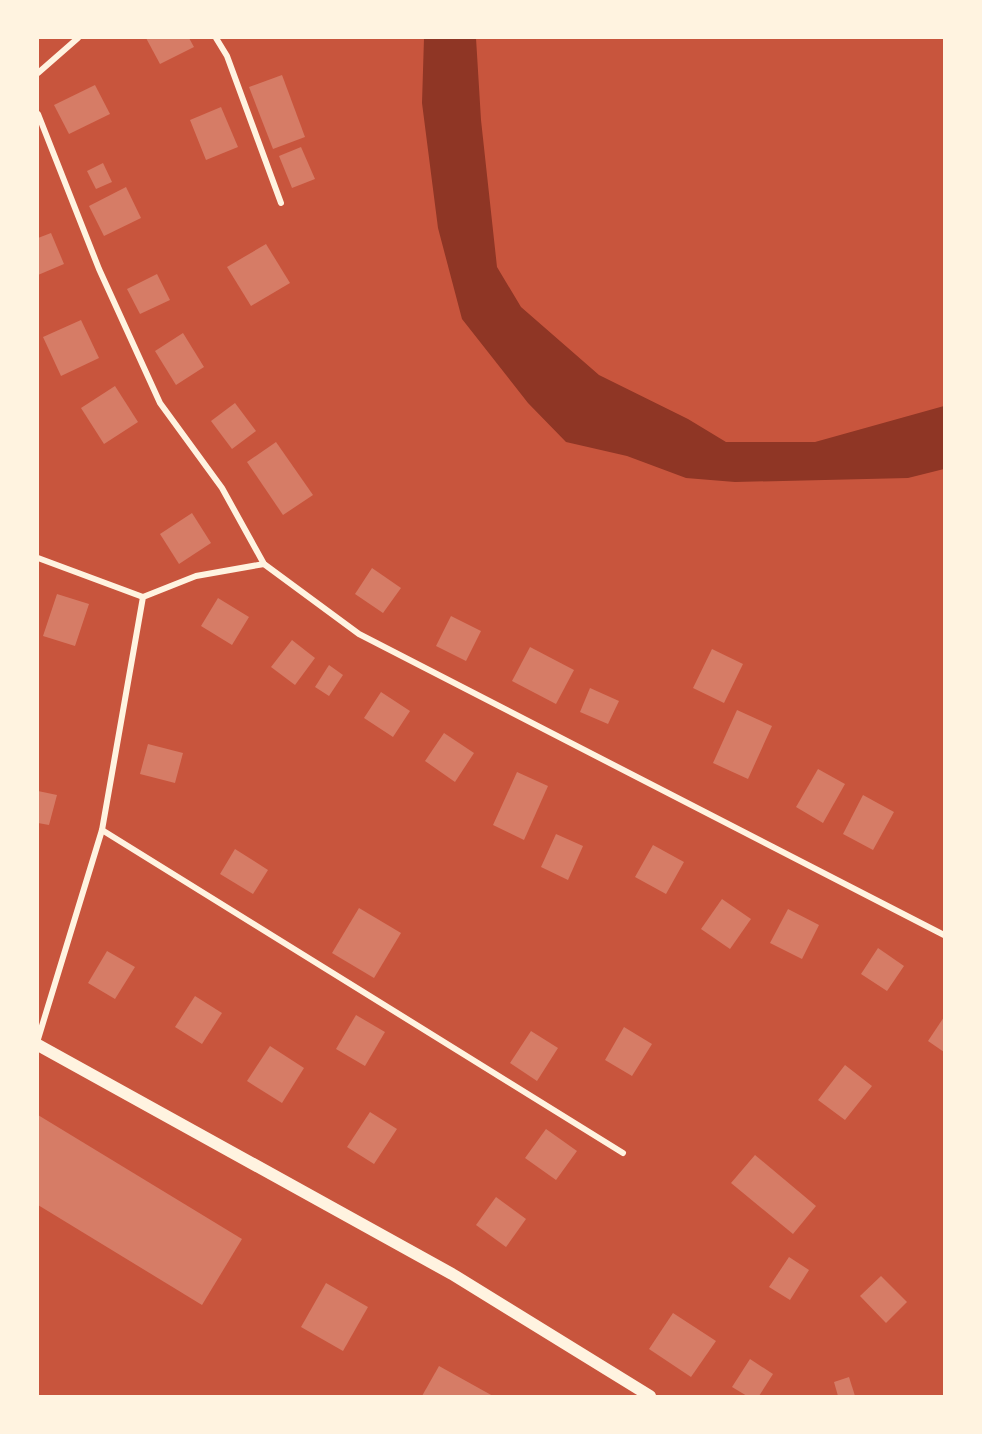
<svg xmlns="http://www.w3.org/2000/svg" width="982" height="1434" font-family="Montserrat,sans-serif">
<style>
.water{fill:#8f3625}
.building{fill:#d67c66}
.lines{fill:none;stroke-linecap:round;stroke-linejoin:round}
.minor{stroke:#fff3e0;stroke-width:6}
.secondary{stroke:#fff3e0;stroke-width:12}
</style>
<rect width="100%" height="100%" fill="#c8553d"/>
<!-- water -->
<polygon class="water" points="424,38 476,38 481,120 497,267 521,307 599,375 688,419 726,442 815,442 944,406 944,469 908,478 735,482 686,478 627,456 566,442 528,403 462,319 438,228 422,103"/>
<!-- building -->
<g class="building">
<polygon points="146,38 189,38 194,47 160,64"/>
<polygon points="282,75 305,137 273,149 249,87"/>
<polygon points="95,85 110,114 69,134 54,105"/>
<polygon points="221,107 238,147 206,160 190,120"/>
<polygon points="301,147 315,179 292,188 279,156"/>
<polygon points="103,163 112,182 96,189 87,171"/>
<polygon points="126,187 141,218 104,236 89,206"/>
<polygon points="51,233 64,264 38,275 38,238"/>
<polygon points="266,244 290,283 251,306 227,267"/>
<polygon points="157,274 170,300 140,314 127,289"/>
<polygon points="81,320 99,358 61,376 43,337"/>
<polygon points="183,333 204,367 176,385 155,351"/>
<polygon points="115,386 138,422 104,444 81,408"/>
<polygon points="235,403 256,431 232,449 211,421"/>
<polygon points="276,442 313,495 283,515 247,462"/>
<polygon points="192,513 211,543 179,564 160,534"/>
<polygon points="372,568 401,588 383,613 355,594"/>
<polygon points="57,594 89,604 75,646 43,636"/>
<polygon points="218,598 249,617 232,645 201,626"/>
<polygon points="451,616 481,631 466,661 436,646"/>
<polygon points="292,640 315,658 295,685 271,667"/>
<polygon points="530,647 574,670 556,704 512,681"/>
<polygon points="712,649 743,664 724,703 693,688"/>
<polygon points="329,665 343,675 329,696 315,687"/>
<polygon points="590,688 619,701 608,724 580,712"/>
<polygon points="381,692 410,711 393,737 364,718"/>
<polygon points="737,710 772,726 748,779 713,763"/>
<polygon points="444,733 474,753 455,782 425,761"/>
<polygon points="148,744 183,753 175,783 140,774"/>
<polygon points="818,769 845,784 823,823 796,807"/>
<polygon points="517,772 548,786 524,840 493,825"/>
<polygon points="38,791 57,795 49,825 38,823"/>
<polygon points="863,795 894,812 873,850 843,834"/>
<polygon points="556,834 583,846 568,880 541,867"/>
<polygon points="653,845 684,862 666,894 635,877"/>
<polygon points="235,849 268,870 253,894 220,874"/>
<polygon points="722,899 751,919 730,949 701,929"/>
<polygon points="359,908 401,933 374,978 332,953"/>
<polygon points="788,909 819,925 802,959 770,943"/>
<polygon points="878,948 904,966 887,991 861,974"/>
<polygon points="107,951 135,967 115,999 88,983"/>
<polygon points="195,996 222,1013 202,1044 175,1027"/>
<polygon points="356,1015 385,1032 365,1066 336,1049"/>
<polygon points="944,1017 944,1052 928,1041"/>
<polygon points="624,1027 652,1044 632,1076 605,1060"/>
<polygon points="531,1031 558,1048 537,1081 510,1063"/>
<polygon points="270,1046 304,1068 282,1103 247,1081"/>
<polygon points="845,1065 872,1086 845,1120 818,1100"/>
<polygon points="370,1112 397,1129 374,1164 347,1147"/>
<polygon points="38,1115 242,1239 202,1305 38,1205"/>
<polygon points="546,1129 577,1151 556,1180 525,1158"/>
<polygon points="755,1155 816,1206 793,1234 731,1183"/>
<polygon points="496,1197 526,1219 506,1247 476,1225"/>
<polygon points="789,1257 809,1270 790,1300 769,1287"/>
<polygon points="881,1276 907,1302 886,1323 860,1296"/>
<polygon points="326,1283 368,1307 343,1351 301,1327"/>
<polygon points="673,1313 716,1341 691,1377 649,1349"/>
<polygon points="750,1359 773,1374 759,1396 747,1396 732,1387"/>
<polygon points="439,1366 493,1396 422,1396"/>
<polygon points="849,1377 855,1396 838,1396 834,1382"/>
</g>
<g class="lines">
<!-- minor -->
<g class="minor">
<polyline points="216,38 227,56 281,203"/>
<polyline points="38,73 78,38"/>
<polyline points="38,114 99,269 160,403 222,488 264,564 359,634 944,935"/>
<polyline points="38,558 143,597"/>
<polyline points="102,830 623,1153"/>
<polyline points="38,1039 102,830 143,597 196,576 264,564"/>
</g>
<!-- secondary -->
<polyline class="secondary" points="38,1045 452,1274 650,1396"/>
</g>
<!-- border -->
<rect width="982" height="1434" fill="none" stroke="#fff3e0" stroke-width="78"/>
</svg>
